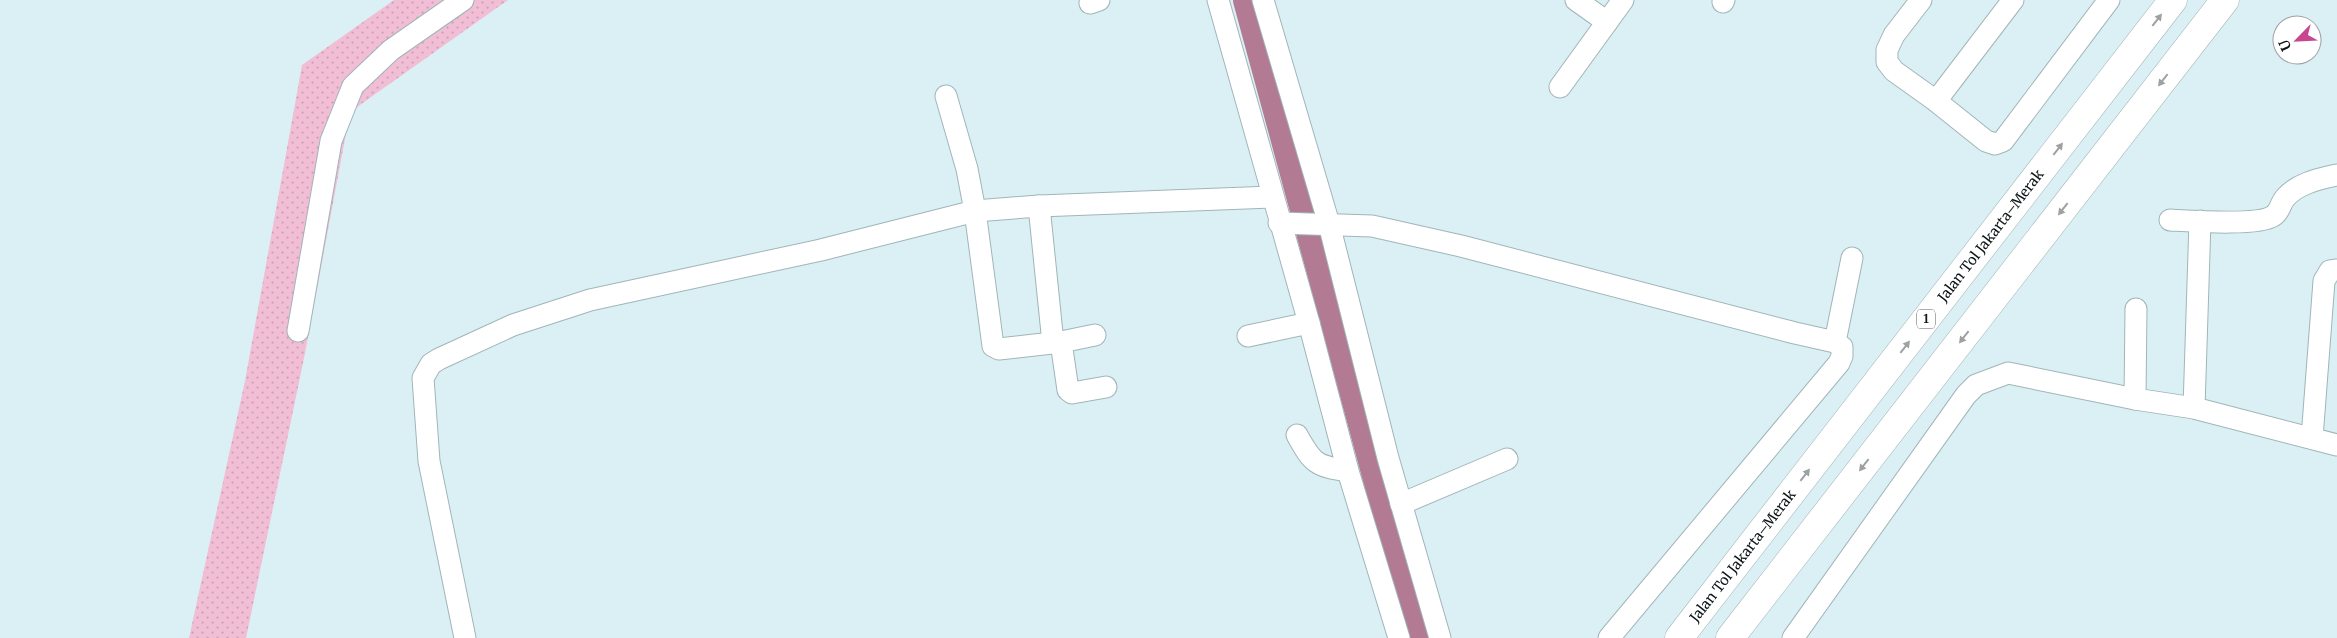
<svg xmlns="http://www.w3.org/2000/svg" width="2337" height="638" font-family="Merriweather,serif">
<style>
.grass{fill:url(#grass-dots)}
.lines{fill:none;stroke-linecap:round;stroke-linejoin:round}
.river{stroke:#b37a94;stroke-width:30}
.minor-casing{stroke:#a1b5b9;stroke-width:23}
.highway-casing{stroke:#a1b5b9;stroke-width:29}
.minor{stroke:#fff;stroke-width:21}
.highway{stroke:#fff;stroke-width:28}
.oneway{fill:#9ea1a2}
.labels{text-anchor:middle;stroke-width:5;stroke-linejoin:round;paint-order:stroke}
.shield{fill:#fff;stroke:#565b5d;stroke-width:1}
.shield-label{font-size:12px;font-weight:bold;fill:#0d1517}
.street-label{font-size:14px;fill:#0d1517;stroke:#fff}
</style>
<defs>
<pattern id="grass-dots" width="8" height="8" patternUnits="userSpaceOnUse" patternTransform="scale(1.25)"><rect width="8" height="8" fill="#f1bed5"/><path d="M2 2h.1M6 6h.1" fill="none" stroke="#cda2b6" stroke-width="1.8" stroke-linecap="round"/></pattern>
</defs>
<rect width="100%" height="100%" fill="#daf0f5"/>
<!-- grass -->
<polygon class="grass" points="394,0 508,0 350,112 305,353 246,638 189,638 245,381 302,65"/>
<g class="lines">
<!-- river -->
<polyline class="river" points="1248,0 1421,638"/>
<!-- minor casing -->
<g class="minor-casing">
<g id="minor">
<polyline points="1218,0 1309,323 1348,471 1399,638"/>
<polyline points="1263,0 1329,224 1388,458 1440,638"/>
<polyline points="1576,0 1607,22"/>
<polyline points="1921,0 1894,35 1887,50 1887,62 1894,71 1936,101 1986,141 1995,144 2003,141 2109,0"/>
<polyline points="1723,2 1724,0"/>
<polyline points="1090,3 1099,0"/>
<polyline points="1560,87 1623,0"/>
<polyline points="946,96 967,169 975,211 993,346 999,349 1061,342 1095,335"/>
<polyline points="1936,101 2013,0"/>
<polyline points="1039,206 1053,343"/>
<path d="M2170,220C2190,221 2258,226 2273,216C2280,212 2280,204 2285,198C2298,183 2319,179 2337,175"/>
<polyline points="1279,223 1372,226 1461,246 1795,333 1835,342 1842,347 1842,356 1839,363 1609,638"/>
<polyline points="298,331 331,141 353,86 391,50 463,0"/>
<polyline points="1248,336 1309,323"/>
<polyline points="1061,342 1068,390 1072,393 1106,387"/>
<polyline points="1835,342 1852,258"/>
<polyline points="2135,399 2136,309"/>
<polyline points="2194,408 2200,221"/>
<path d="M1297,435C1313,464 1316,466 1348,471"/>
<polyline points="2312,438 2324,281 2330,271 2337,270"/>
<polyline points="1401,504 1507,459"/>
<polyline points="465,638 429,461 423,378 431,364 439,359 513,325 590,300 821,250 975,211 1039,206 1272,197"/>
<polyline points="1793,638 1966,395 1976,385 2008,373 2135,399 2194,408 2337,445"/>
</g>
</g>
<!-- highway casing -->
<g class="highway-casing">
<g id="highway">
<path id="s1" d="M1679,638L2173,0"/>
<polyline points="1730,638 2225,0"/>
</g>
</g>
<!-- minor -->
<use href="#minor" class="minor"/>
<!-- highway -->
<use href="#highway" class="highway"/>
</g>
<!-- one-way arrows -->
<defs><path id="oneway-solid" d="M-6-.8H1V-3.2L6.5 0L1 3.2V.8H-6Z" transform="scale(1.25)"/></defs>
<g class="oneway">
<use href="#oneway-solid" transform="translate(2157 20) rotate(-52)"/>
<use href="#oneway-solid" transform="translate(2163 80) rotate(128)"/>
<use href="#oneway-solid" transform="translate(2058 149) rotate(-52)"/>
<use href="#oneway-solid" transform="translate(2063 209) rotate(128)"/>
<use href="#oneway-solid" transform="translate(1964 337) rotate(128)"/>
<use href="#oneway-solid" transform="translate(1905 347) rotate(-52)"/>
<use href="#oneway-solid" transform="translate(1864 465) rotate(128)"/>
<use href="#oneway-solid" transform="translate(1805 475) rotate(-52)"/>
</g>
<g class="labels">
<!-- shield labels -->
<rect class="shield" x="1917" y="309.5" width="18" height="19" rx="4"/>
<g class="shield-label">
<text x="1926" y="323">1</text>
</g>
<!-- street labels -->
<g class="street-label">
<text dy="5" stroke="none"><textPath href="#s1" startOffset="509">Jalan Tol Jakarta–Merak</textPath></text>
<text dy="5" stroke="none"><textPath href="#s1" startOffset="104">Jalan Tol Jakarta–Merak</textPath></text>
</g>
</g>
<!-- north arrow -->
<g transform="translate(2297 40) rotate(246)"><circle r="24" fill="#ffffff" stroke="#9ea1a2"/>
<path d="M0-4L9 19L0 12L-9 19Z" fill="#c8468d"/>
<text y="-8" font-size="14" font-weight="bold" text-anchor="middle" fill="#0d1517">U</text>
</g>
</svg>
